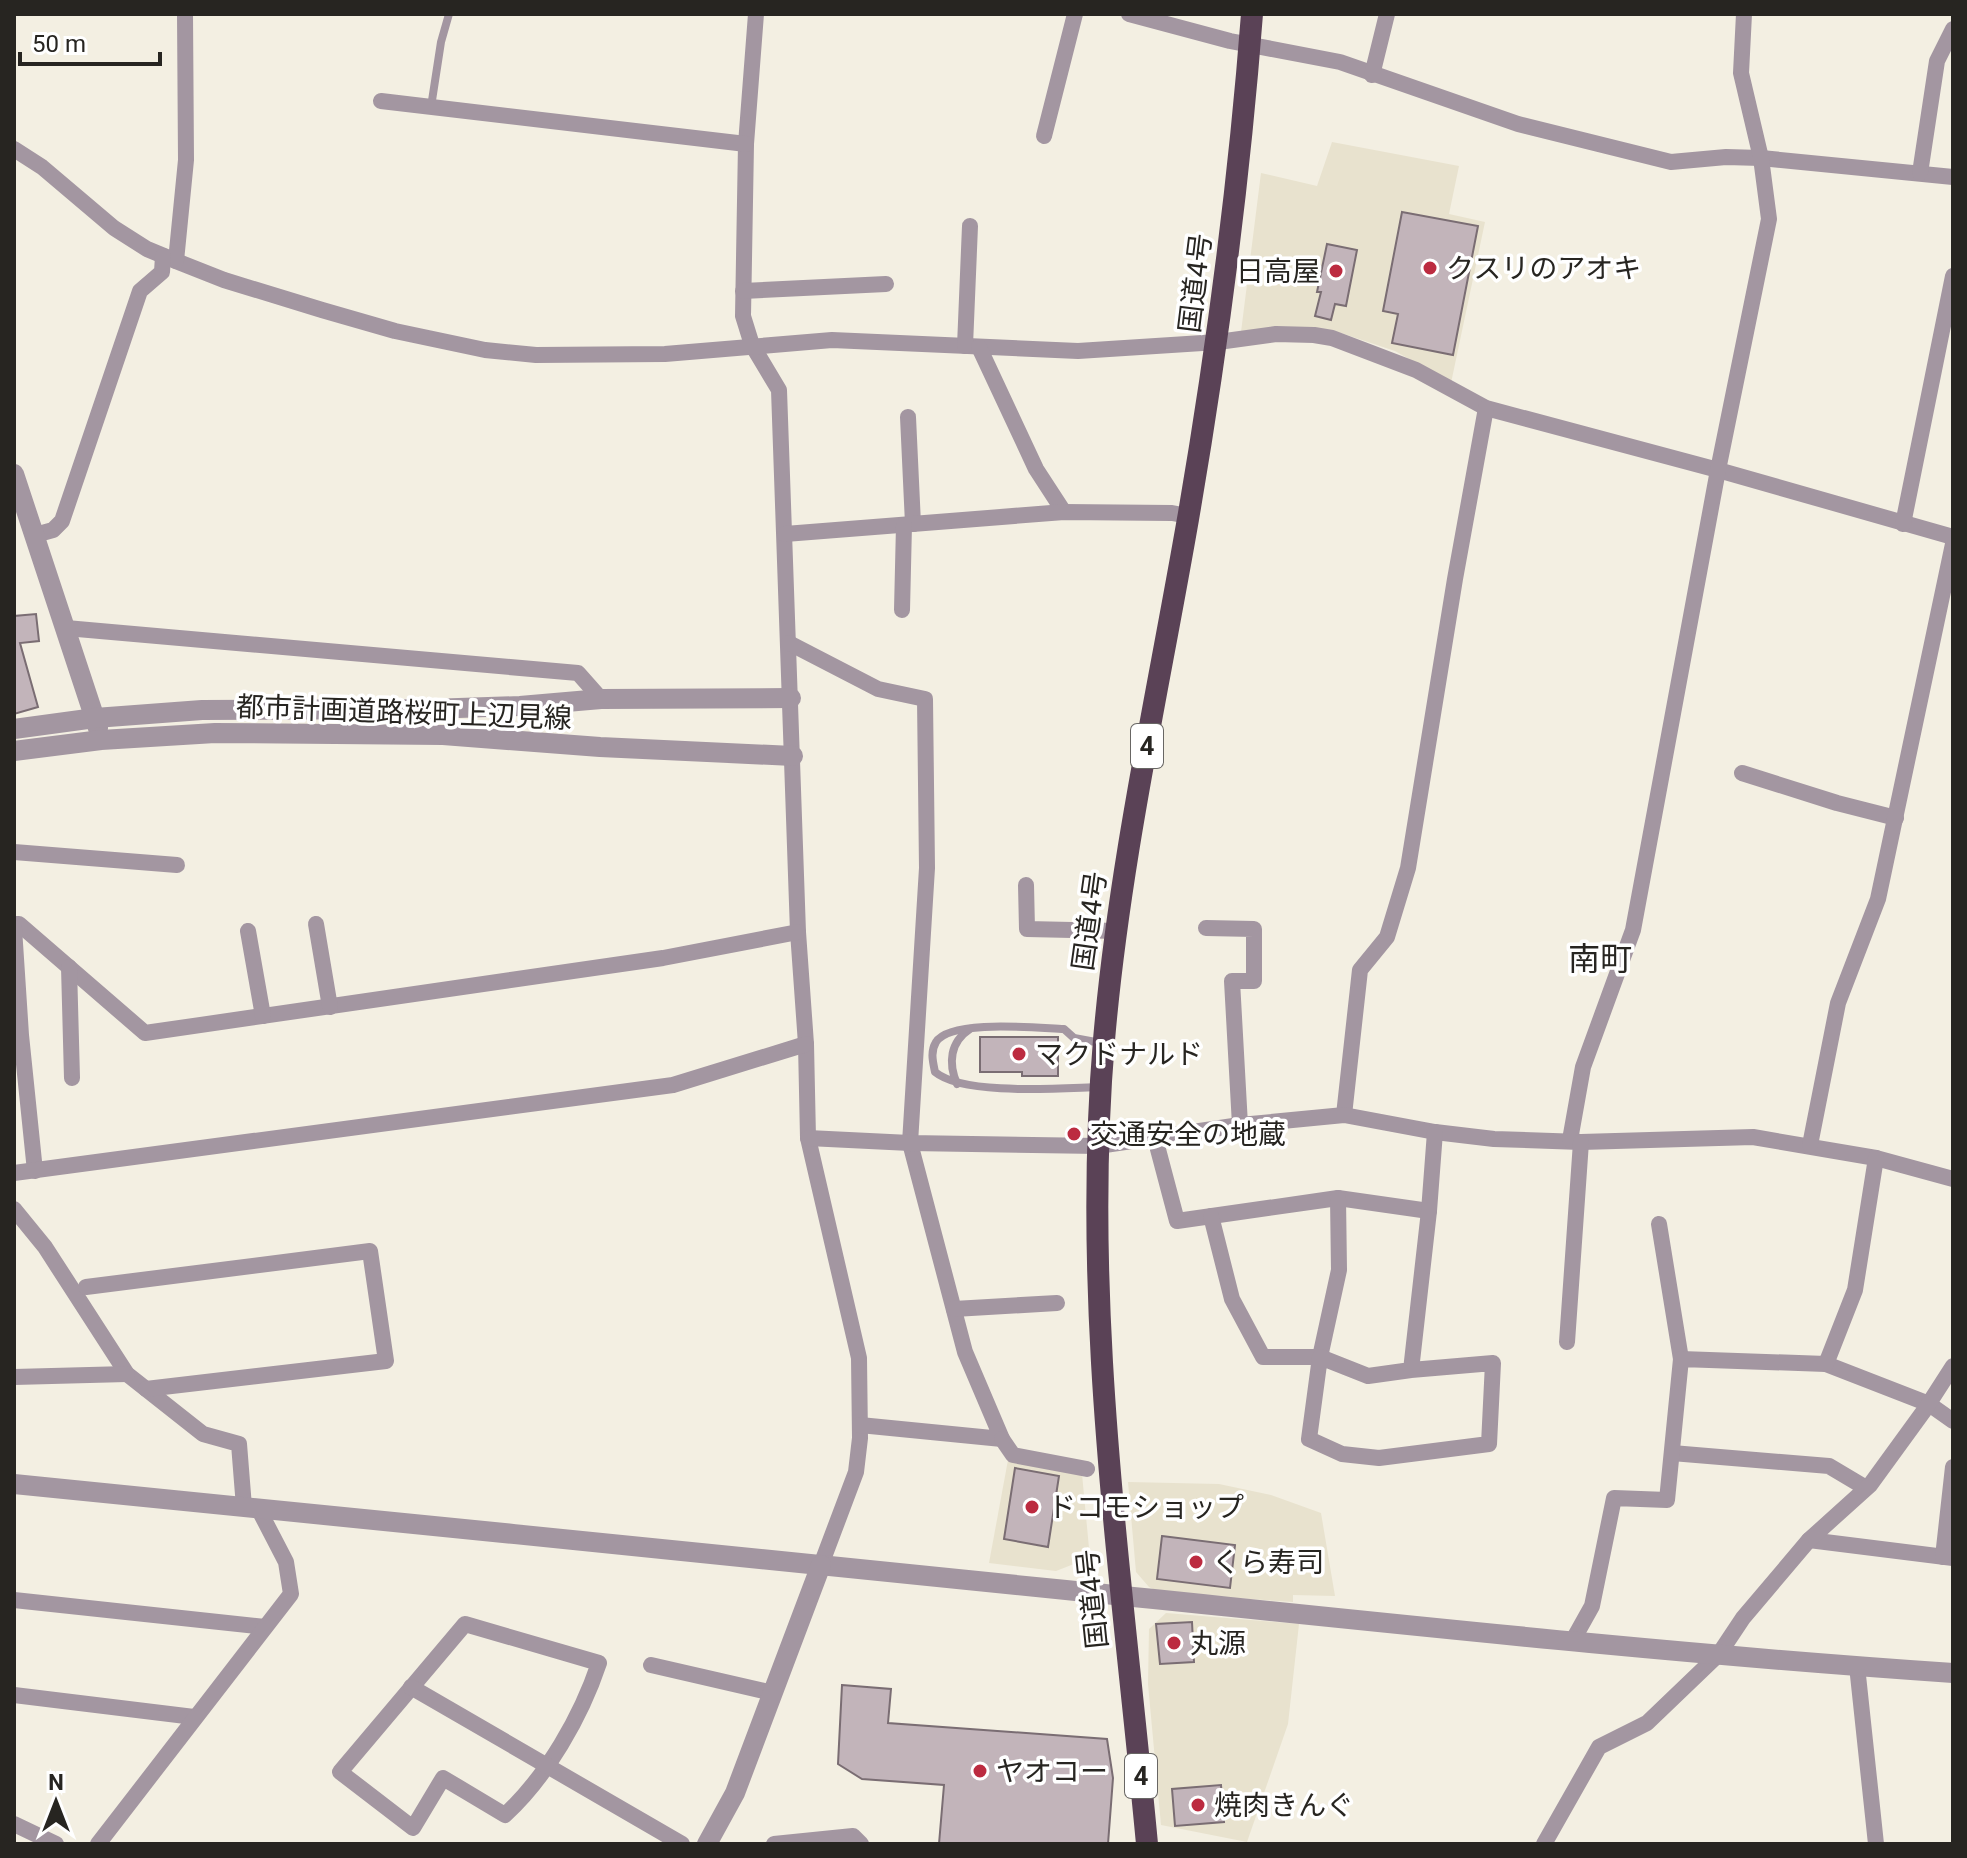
<svg xmlns="http://www.w3.org/2000/svg" width="1967" height="1858" font-family="Roboto,'Noto Sans JP',sans-serif">
<style>
.built{fill:#e8e2ce}
.building{fill:#c2b4ba;stroke:#7a6d73;stroke-width:2}
.lines{fill:none;stroke-linecap:round;stroke-linejoin:round}
.service{stroke:#a396a1;stroke-width:8}
.minor{stroke:#a396a1;stroke-width:16}
.tertiary{stroke:#a396a1;stroke-width:20}
.trunk{stroke:#5a4256;stroke-width:22}
.poi-dot{fill:#bc2b40;stroke:#fff;stroke-width:3}
.labels{text-anchor:middle;stroke-width:7;stroke-linejoin:round;paint-order:stroke}
.shield{fill:#fff;stroke:#686664;stroke-width:2}
.shield-label{font-size:26px;font-weight:bold;fill:#272521}
.poi-label{font-size:28px;fill:#272521;stroke:#fff;text-anchor:start}
.street-label{font-size:28px;fill:#272521;stroke:#fff}
.quarter-label{font-size:32px;fill:#272521;stroke:#fff}
</style>
<rect width="100%" height="100%" fill="#f3efe2"/>
<!-- built -->
<g class="built">
<polygon points="1332,142 1459,166 1449,214 1485,222 1451,383 1395,351 1341,333 1241,332 1261,173 1317,186"/>
<polygon points="1008,1460 1082,1474 1089,1548 1079,1562 1056,1571 989,1563"/>
<polygon points="1128,1482 1219,1484 1271,1495 1321,1513 1335,1596 1293,1595 1293,1602 1161,1593 1149,1587 1136,1572"/>
<polygon points="1166,1613 1299,1624 1288,1724 1247,1842 1161,1825 1148,1684 1149,1629"/>
</g>
<!-- building -->
<g class="building">
<polygon points="1402,212 1478,226 1453,355 1392,343 1398,314 1383,311"/>
<polygon points="1327,244 1357,250 1346,306 1335,304 1331,320 1315,316 1321,292 1317,292"/>
<polygon points="36,614 39,641 20,643 38,707 14,714 14,616"/>
<polygon points="980,1037 1058,1037 1058,1076 1022,1076 1022,1072 980,1072"/>
<polygon points="1015,1468 1059,1476 1048,1547 1004,1539"/>
<polygon points="1162,1536 1235,1545 1230,1588 1157,1579"/>
<polygon points="1192,1622 1194,1662 1160,1664 1156,1624"/>
<polygon points="842,1685 891,1689 888,1723 1107,1739 1113,1778 1108,1844 939,1844 944,1785 862,1779 838,1764"/>
<polygon points="1221,1785 1224,1822 1175,1826 1172,1789"/>
</g>
<g class="lines">
<!-- service -->
<g class="service">
<polyline points="431,107 441,42 449,14"/>
<path d="M957,1084C948,1063 950,1042 970,1029"/>
<path d="M1100,1087C1061,1088 964,1096 935,1072C933,1062 930,1052 936,1042C950,1019 1037,1028 1064,1029L1074,1038L1101,1043"/>
</g>
<!-- minor -->
<g class="minor">
<polyline points="756,14 746,144 743,316 752,345 779,390 798,932 806,1044 808,1138 859,1358 860,1438 856,1472 821,1565"/>
<polyline points="1129,14 1230,41 1340,62 1518,124 1671,162 1726,157 1761,158 1953,177"/>
<polyline points="1372,75 1387,14"/>
<polyline points="381,101 746,144"/>
<polyline points="1044,136 1075,14"/>
<polyline points="14,149 42,167 114,228 147,249 176,261 224,280 322,310 395,331 485,350 536,355 665,354 832,340 1078,351 1218,342 1276,334 1314,335 1332,338 1416,370 1486,408 1718,470 1953,537"/>
<polyline points="1920,173 1937,61 1953,29"/>
<polyline points="176,261 186,160 185,14"/>
<polyline points="743,291 886,284"/>
<polyline points="965,346 970,226"/>
<polyline points="979,347 1036,469 1064,512"/>
<polyline points="908,417 913,524"/>
<polyline points="1903,524 1953,276"/>
<polyline points="785,534 1064,512 1172,513 1188,516"/>
<polyline points="35,535 53,530 62,521 140,291 162,272 163,256"/>
<polyline points="902,610 904,525"/>
<polyline points="66,628 578,673 601,699"/>
<polyline points="789,643 878,689 925,699 927,868 910,1143 965,1352 1002,1439 860,1425"/>
<polyline points="1742,773 1837,803 1896,818"/>
<polyline points="14,852 177,865"/>
<polyline points="1026,885 1027,929 1117,931"/>
<polyline points="14,924 19,924 145,1033 663,958 798,932"/>
<polyline points="316,924 330,1007"/>
<polyline points="14,928 21,1035 35,1171"/>
<polyline points="1206,928 1254,929 1254,981 1232,981 1240,1125"/>
<polyline points="248,931 263,1016"/>
<polyline points="69,967 72,1078"/>
<polyline points="1344,1115 1360,970 1387,937 1408,868 1455,579 1486,408"/>
<polyline points="808,1138 910,1143 1098,1146 1240,1125 1344,1115 1435,1132 1494,1139 1581,1142 1753,1137 1876,1158 1953,1179"/>
<polyline points="1155,1138 1177,1221 1338,1198 1429,1211"/>
<polyline points="1570,1140 1583,1067 1633,930 1718,470 1769,219 1761,158 1741,73 1744,14"/>
<polyline points="1810,1145 1838,1003 1878,899 1953,544"/>
<polyline points="14,1173 673,1085 806,1044"/>
<polyline points="14,1209 45,1247 127,1374 203,1434 239,1444 244,1507"/>
<polyline points="1211,1216 1232,1299 1263,1357 1320,1357 1339,1270 1338,1198"/>
<polyline points="1659,1224 1681,1359"/>
<polyline points="86,1287 370,1251 386,1361 146,1389"/>
<polyline points="954,1309 1057,1303"/>
<polyline points="1567,1342 1581,1142"/>
<polyline points="1826,1364 1929,1404 1953,1421"/>
<polyline points="1411,1370 1368,1376 1320,1357 1309,1439 1342,1454 1379,1458 1489,1444 1493,1363 1411,1370 1429,1211 1435,1132"/>
<polyline points="14,1377 127,1374"/>
<polyline points="1002,1439 1013,1455 1087,1469"/>
<polyline points="1672,1453 1829,1466 1866,1488"/>
<polyline points="1809,1540 1953,1558"/>
<polyline points="1943,1557 1953,1467"/>
<polyline points="14,1600 265,1627"/>
<path d="M465,1624L599,1663C581,1717 547,1776 505,1815L443,1778L413,1828L340,1772Z"/>
<polyline points="1573,1640 1592,1606 1614,1498 1667,1500 1681,1359 1826,1364 1855,1290 1876,1158"/>
<polyline points="651,1665 773,1693"/>
<polyline points="1857,1666 1876,1844"/>
<polyline points="411,1687 682,1844"/>
<polyline points="14,1695 194,1717"/>
<polyline points="14,1824 56,1844"/>
<polyline points="98,1844 291,1594 286,1562 258,1508"/>
<polyline points="774,1844 853,1836 861,1844"/>
<polyline points="1544,1844 1599,1747 1647,1723 1719,1654 1743,1618 1809,1540 1870,1485 1926,1408 1953,1366"/>
</g>
<!-- tertiary -->
<g class="tertiary">
<polyline points="14,474 98,728"/>
<polyline points="14,729 95,718 202,710 429,709 520,706 601,699 791,698"/>
<polyline points="14,751 101,740 215,733 443,735 600,747 793,756"/>
<path d="M14,1484C365,1519 715,1554 1066,1590C1361,1620 1657,1653 1953,1673"/>
<polyline points="707,1844 735,1793 821,1565"/>
</g>
<!-- trunk -->
<path class="trunk" d="M1147,1844C1122,1576 1081,1310 1104,1040C1119,865 1158,692 1188,519C1217,351 1239,184 1252,14"/>
</g>
<!-- markers -->
<g class="poi-dot">
<circle cx="1430" cy="268" r="8"/>
<circle cx="1336" cy="271" r="8"/>
<circle cx="1019" cy="1054" r="8"/>
<circle cx="1074" cy="1134" r="8"/>
<circle cx="1032" cy="1507" r="8"/>
<circle cx="1196" cy="1562" r="8"/>
<circle cx="1174" cy="1643" r="8"/>
<circle cx="980" cy="1771" r="8"/>
<circle cx="1198" cy="1805" r="8"/>
</g>
<g class="labels">
<!-- shield labels -->
<g class="shield">
<rect x="1131" y="724" width="32" height="44" rx="6"/>
<rect x="1125" y="1754" width="32" height="44" rx="6"/>
</g>
<g class="shield-label">
<text x="1147" y="755">4</text>
<text x="1141" y="1785">4</text>
</g>
<!-- poi labels -->
<g class="poi-label">
<text x="1446" y="278">クスリのアオキ</text>
<text x="1320" y="281" text-anchor="end">日高屋</text>
<text x="1035" y="1064">マクドナルド</text>
<text x="1090" y="1144">交通安全の地蔵</text>
<text x="1048" y="1517">ドコモショップ</text>
<text x="1212" y="1572">くら寿司</text>
<text x="1190" y="1653">丸源</text>
<text x="996" y="1781">ヤオコー</text>
<text x="1214" y="1815">焼肉きんぐ</text>
</g>
<!-- street labels -->
<g class="street-label">
<text transform="translate(1195 283) rotate(-83)" y="10">国道4号</text>
<text transform="translate(404 712) rotate(2)" y="10">都市計画道路桜町上辺見線</text>
<text transform="translate(1089 921) rotate(-82)" y="10">国道4号</text>
<text transform="translate(1092 1599) rotate(-96)" y="10">国道4号</text>
</g>
<!-- quarter labels -->
<g class="quarter-label">
<text x="1600" y="970">南町</text>
</g>
</g>
<!-- border -->
<rect width="1967" height="1858" fill="none" stroke="#272521" stroke-width="32"/>
<!-- north arrow -->
<g transform="translate(56 1802)" stroke="#ffffff" stroke-width="6" paint-order="stroke">
<path d="M0-6L14 30L0 20L-14 30Z" fill="#272521"/>
<text y="-12" font-size="22" font-weight="bold" text-anchor="middle" fill="#272521">N</text>
</g>
<!-- scale -->
<path d="M20 52v12h140v-12" fill="none" stroke="#272521" stroke-width="4"/>
<text x="32" y="52" font-size="24" fill="#272521" stroke="#ffffff" stroke-width="6" paint-order="stroke">50 m</text>
</svg>
